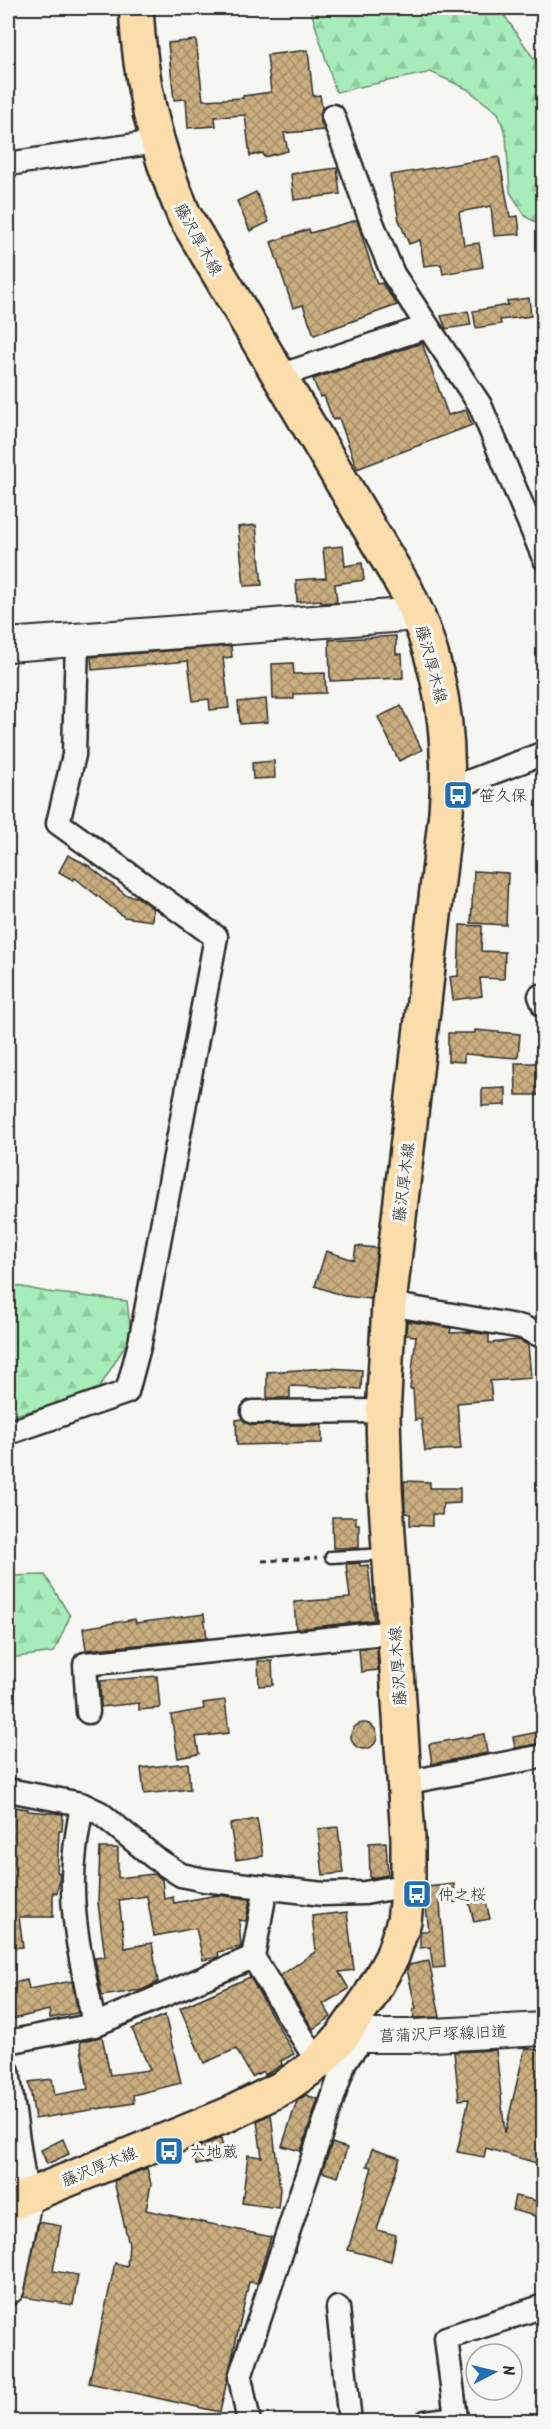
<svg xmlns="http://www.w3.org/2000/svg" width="551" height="2429" font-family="Kalam,'Klee One',sans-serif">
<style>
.forest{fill:url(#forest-firs);stroke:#698c72;stroke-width:1.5}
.building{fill:url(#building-cross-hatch);stroke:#2b2b2b;stroke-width:1.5}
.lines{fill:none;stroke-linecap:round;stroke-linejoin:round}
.lane-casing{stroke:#2b2b2b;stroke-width:15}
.street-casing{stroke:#2b2b2b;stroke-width:27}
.secondary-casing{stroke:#2b2b2b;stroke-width:36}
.primary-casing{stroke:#2b2b2b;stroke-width:38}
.path{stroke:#2b2b2b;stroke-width:3;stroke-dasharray:6 4.5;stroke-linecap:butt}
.lane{stroke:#f6f6f2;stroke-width:10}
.street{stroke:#f6f6f2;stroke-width:22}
.secondary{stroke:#f6f6f2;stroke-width:32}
.primary{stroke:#faddab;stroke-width:33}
.labels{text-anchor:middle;stroke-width:6;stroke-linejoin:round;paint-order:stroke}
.street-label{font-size:16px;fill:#2b2b2b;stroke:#f6f6f2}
.poi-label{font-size:16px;fill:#2b2b2b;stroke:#f6f6f2;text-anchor:start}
</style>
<defs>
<pattern id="forest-firs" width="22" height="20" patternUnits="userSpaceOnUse" patternTransform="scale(1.5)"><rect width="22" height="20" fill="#a7edb9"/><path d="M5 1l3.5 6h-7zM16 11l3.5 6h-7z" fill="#90cb9f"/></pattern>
<pattern id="building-cross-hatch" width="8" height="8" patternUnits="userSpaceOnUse" patternTransform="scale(1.5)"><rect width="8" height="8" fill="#caae80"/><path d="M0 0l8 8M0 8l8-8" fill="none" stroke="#a48e69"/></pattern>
</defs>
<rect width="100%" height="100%" fill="#f6f6f2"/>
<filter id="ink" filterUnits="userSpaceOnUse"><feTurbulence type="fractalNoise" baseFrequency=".0167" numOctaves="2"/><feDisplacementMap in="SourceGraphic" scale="12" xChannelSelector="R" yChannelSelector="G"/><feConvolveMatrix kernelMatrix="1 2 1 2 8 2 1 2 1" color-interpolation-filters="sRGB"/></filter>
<g filter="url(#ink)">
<!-- forest -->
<g class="forest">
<polygon points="310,8 505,8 504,15 543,72 543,226 526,217 510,192 506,136 498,113 467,89 431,72 336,92"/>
<polygon points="8,1284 47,1292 127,1301 131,1336 96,1393 8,1417"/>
<polygon points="45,1575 70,1616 54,1652 10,1658 8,1656 8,1576"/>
</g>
<!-- building -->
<g class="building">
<polygon points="196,40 203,100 243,98 243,96 271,92 267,55 308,50 313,96 320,95 322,108 320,120 324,130 284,133 288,151 264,157 263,153 250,156 245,115 215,117 216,126 188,128 186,99 174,100 168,43"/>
<polygon points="499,157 510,217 518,216 520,234 494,236 491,206 459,212 464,245 479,243 483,267 443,274 441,264 424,266 420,240 409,244 399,220 390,175"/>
<polygon points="337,168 340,194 294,200 291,174"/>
<polygon points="256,192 269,222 250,231 237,201"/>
<polygon points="357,220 377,284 382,283 397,305 314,335 303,305 293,308 271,242 309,229 310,233"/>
<polygon points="529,298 531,316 500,320 501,324 476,328 473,311 508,305 507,301"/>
<polygon points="468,311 471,325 446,329 441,316"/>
<polygon points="422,343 448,415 466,410 472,425 357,469 339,418 333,420 324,396 320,397 313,379"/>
<polygon points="256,525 262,585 244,586 238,527"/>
<polygon points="343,546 345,566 362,563 364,580 335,584 337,602 321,603 321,600 297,602 296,580 326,578 323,548"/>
<polygon points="396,636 396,654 402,654 403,678 330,681 329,640"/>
<polygon points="231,646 232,657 223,658 229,708 210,710 209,699 193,701 188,661 92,670 91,657"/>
<polygon points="293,663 294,674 325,673 326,693 294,694 294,699 273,699 272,664"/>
<polygon points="266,699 268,722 240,724 238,702"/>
<polygon points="401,706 422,750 399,761 378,717"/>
<polygon points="274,761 275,778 253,779 252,763"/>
<polygon points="68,855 89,866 126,895 137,897 153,909 152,921 124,917 75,878 73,880 59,872"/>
<polygon points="474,871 508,873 506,925 471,923"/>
<polygon points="460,925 482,926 481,951 505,952 504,979 480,978 482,996 453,1000 450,977 458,976"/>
<polygon points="475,1030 520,1034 518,1058 464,1054 464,1062 448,1061 448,1033 475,1033"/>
<polygon points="515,1063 538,1063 539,1095 516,1095"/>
<polygon points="506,1088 506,1105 482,1106 482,1089"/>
<polygon points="356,1246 377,1248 371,1299 344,1296 315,1286 326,1251 354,1260"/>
<polygon points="407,1321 451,1328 450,1333 471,1332 489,1335 489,1343 519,1340 528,1345 531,1378 490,1381 492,1400 457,1403 461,1449 425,1451 421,1419 415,1420 413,1389 410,1389 416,1336 406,1335"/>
<polygon points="328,1368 362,1370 361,1389 290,1386 290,1398 267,1398 267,1372"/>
<polygon points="242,1419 253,1425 322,1425 322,1443 237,1445 236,1420"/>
<polygon points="404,1481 430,1482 430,1488 460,1488 460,1503 443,1504 442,1515 432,1514 432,1526 410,1525 410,1514 405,1513"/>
<polygon points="332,1517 356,1517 356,1524 359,1524 359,1548 333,1548"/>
<polygon points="360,1563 360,1566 368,1565 374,1620 296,1629 294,1602 350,1598 346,1564"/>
<polygon points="204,1614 207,1638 86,1650 83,1628 135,1619 136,1623"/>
<polygon points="377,1647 378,1670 361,1672 359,1649"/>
<polygon points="258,1661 272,1661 273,1685 259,1686"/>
<polygon points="157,1676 160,1708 139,1710 139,1703 101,1707 100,1681"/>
<polygon points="225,1700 229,1733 196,1737 199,1754 178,1758 171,1715 204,1709 203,1703"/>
<circle cx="364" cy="1736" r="13"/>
<polygon points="543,1731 543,1743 515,1748 513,1737"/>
<polygon points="484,1734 487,1753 432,1764 429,1744"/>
<polygon points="188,1763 190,1789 144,1794 141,1768"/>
<polygon points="8,1806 28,1809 28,1811 63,1814 62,1831 59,1831 57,1872 60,1873 59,1881 57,1893 53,1892 53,1917 19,1917 23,1947 8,1948"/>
<polygon points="257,1819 263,1856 236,1860 230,1824"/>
<polygon points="338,1827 343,1873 323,1875 318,1829"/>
<polygon points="386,1842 388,1875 370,1878 369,1843"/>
<polygon points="100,1848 118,1848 118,1878 154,1874 162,1879 164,1899 173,1897 174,1903 217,1895 250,1899 246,1921 239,1920 241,1947 218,1952 219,1957 203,1960 196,1928 154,1936 147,1896 119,1900 125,1948 152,1943 158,1982 142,1990 102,1996 95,1958 105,1957 98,1903"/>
<polygon points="454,1884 456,1902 440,1903 445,1967 433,1968 430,1947 420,1948 420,1931 429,1931 425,1900 427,1887"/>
<polygon points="485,1898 490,1919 474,1922 469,1902"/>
<polygon points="347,1912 354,1970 339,1972 349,1989 323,2004 331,2017 313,2029 280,1976 316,1951 312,1916"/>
<polygon points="429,1961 440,2017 414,2018 413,2009 416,2009 407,1969 409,1965"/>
<polygon points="250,1977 294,2054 281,2061 282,2065 265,2075 263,2071 252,2077 236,2049 204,2063 180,2008"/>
<polygon points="27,1980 29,1989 72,1981 78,2013 50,2018 49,2010 13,2019 8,1984"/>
<polygon points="165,2015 181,2083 133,2095 134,2103 35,2119 29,2082 52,2079 55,2095 88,2089 80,2042 102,2036 110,2075 150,2070 132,2029"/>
<polygon points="525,2048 543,2051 543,2165 486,2148 484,2157 457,2152 469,2099 459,2100 454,2052 496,2050 505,2133"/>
<polygon points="306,2095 318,2099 301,2151 282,2146 297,2101"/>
<polygon points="271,2114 280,2189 278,2208 242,2203 248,2155 262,2157 257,2121"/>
<polygon points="221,2138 225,2159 196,2165 193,2149"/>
<polygon points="63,2139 69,2154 47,2164 41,2150"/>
<polygon points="332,2143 347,2148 338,2177 322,2172"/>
<polygon points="372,2149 400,2158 377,2230 396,2235 391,2261 348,2250 372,2167 367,2166"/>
<polygon points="147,2168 151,2184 146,2210 271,2237 257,2283 249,2282 220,2412 89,2383 115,2263 127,2266 129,2245 114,2181"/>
<polygon points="515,2196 543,2202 543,2218 512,2210"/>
<polygon points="39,2222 61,2226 53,2271 78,2275 73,2305 23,2297"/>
</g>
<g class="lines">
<!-- lane casing -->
<g class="lane-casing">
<polyline id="lane" points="331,1557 386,1554"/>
</g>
<!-- street casing -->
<g class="street-casing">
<g id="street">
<polyline points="333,116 370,218 393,274 480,405 544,558"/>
<polyline points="8,164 156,142"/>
<polyline points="279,376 426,327"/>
<polyline points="447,790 544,753"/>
<polyline points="540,996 544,1006"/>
<polyline points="389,1304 522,1327 544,1337"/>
<polyline points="253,1412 384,1411"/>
<polyline points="8,1433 127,1392 140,1343 216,937 58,823 74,755 77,639"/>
<polyline points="88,1712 85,1664 394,1632"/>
<polyline points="404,1783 544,1756"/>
<polyline points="8,1790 81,1804 100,1813 155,1858 181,1875 204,1880 323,1894 365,1893 408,1885"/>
<path d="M82,1805C77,1834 72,1863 73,1892C74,1936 86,1981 94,2025"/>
<polyline points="266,1887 253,1957 318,2063"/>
<polyline points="8,2042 94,2025 253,1957"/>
<polyline points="8,2071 26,2195"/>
<polyline points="338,2308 350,2422"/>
<polyline points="249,2422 240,2377 345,2061 365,2036"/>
<polyline points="426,2422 456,2418 446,2338 544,2306"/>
</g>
</g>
<!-- secondary casing -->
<g class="secondary-casing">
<g id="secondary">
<polyline points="8,645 418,614"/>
<polyline points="342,2036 415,2036 544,2029"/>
<polyline points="8,2288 26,2195"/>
</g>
</g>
<!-- primary casing -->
<g class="primary-casing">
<path id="primary" d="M8,2204L227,2115L284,2087L318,2063L342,2036L369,1998L392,1957L404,1921L408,1885V1838L385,1488L383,1416L389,1304L446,812C452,735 441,660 406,590L184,215C154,145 140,83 136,8"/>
</g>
<!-- path -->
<polyline class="path" points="262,1561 317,1558"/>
<!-- lane -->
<use href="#lane" class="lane"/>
<!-- street -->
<use href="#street" class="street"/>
<!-- secondary -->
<use href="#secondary" class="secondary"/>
<!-- primary -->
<use href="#primary" class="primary"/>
</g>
</g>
<!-- icons -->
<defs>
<g id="bus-square" transform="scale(1.5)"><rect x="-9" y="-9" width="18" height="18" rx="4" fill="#1f6fb2" stroke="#f6f6f2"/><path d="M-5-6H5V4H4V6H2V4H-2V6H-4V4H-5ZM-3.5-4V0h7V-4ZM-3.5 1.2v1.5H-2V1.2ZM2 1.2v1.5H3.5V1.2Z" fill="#fff"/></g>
</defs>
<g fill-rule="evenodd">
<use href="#bus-square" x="458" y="795"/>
<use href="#bus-square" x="417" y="1894"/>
<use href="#bus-square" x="169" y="2151"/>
</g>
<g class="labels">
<!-- street labels -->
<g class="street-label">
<text transform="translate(199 239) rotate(61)" y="6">藤沢厚木線</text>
<text transform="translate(432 664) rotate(75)" y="6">藤沢厚木線</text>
<text transform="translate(403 1182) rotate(-83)" y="6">藤沢厚木線</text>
<text transform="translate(397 1666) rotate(-94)" y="6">藤沢厚木線</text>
<text transform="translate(443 2033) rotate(-2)" y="6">菖蒲沢戸塚線旧道</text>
<text transform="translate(99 2166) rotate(-22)" y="6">藤沢厚木線</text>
</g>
<!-- poi labels -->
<g class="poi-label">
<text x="479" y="801">笹久保</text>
<text x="438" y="1900">仲之桜</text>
<text x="190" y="2157">六地蔵</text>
</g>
</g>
<!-- margin -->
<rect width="551" height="2429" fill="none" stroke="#f6f6f2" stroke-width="30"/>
<rect x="15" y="15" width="521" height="2399" fill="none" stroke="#2b2b2b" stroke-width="2" filter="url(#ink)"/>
<!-- north arrow -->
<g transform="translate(494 2372) rotate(83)"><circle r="28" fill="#f6f6f2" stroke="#a5a5a2" stroke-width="1.5"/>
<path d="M0-4.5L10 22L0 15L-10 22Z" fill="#1f6fb2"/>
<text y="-9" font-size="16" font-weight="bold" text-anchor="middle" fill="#2b2b2b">N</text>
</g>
</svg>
